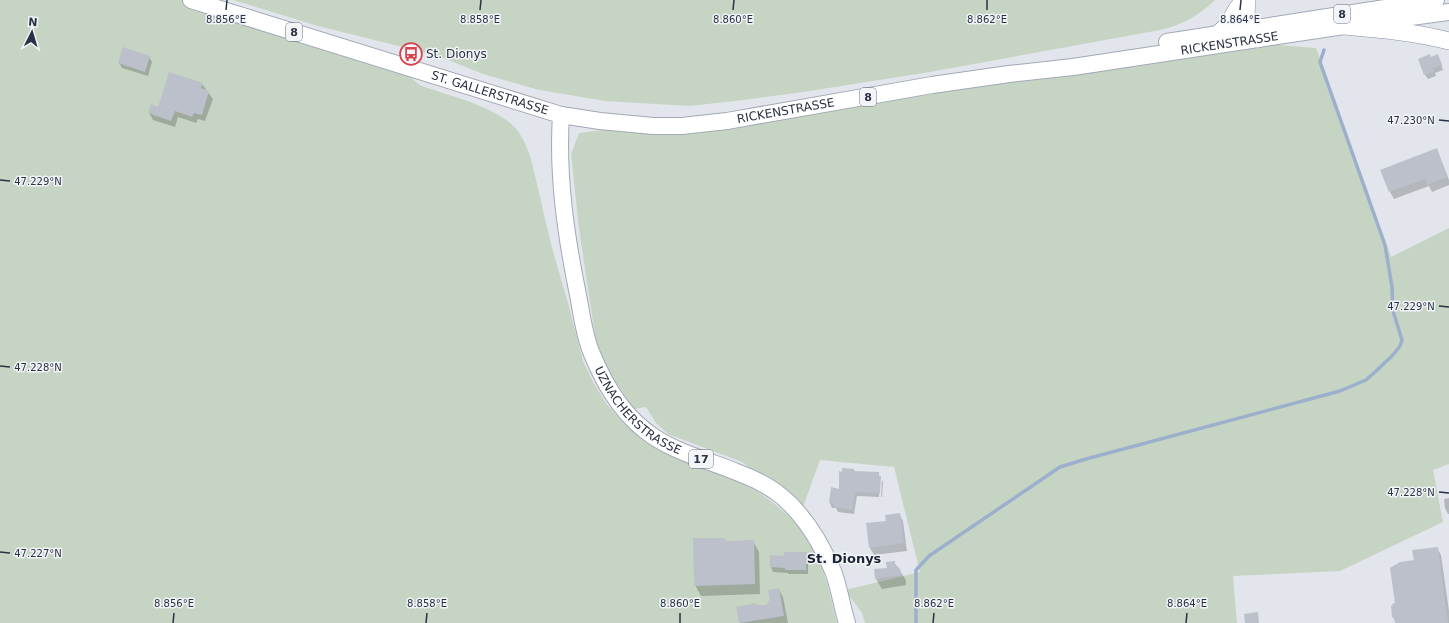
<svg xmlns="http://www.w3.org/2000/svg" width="1449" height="623" font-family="'DejaVu Sans',sans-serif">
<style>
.green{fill:#c6d5c3}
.shadow{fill:#0003}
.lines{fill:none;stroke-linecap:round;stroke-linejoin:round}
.stream{stroke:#9cafcc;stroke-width:3.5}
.building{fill:#bcc0cb}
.primary-casing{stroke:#a1a8b7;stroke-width:18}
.trunk-casing{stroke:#8991a2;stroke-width:18}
.primary{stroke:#fff;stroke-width:16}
.trunk{stroke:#fff;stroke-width:17}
.ticks{fill:none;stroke:#293144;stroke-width:1.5}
.labels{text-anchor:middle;stroke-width:3;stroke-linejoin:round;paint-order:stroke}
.shield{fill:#f2f4f8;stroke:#656c7a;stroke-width:1}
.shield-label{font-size:11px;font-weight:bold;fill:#293144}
.street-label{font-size:12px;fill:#293144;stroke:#f2f4f8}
.poi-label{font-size:12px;fill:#293144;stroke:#f2f4f8;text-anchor:start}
.neighbourhood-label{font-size:13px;font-weight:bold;fill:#1b2235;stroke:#f2f4f8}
.ticks-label{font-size:10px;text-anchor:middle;fill:#293144;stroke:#f2f4f8;stroke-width:3;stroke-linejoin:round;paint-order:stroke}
</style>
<rect width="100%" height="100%" fill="#e2e5eb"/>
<!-- green -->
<g class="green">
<path d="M0,0H191L397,63C403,69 415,83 422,86C450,96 499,107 518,131C524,140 528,149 531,159L552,248L568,303L583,361L593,382L606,403L623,423L640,437L663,452L746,485C772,499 798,521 813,547C825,570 831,598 837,623H0Z"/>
<path d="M233,0H1215C1198,16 1182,25 1160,30L930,72L803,92L735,101L689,106L605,101L539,90L483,74L438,56L318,26Z"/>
<polygon points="1267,44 1316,48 1391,257 1449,228 1449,464 1433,470 1443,522 1340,571 1233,576 1237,623 865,623 862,613 845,590 920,572 894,467 820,460 803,507 742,462 668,434 656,423 646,407 634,409 598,355 579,229 571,154 579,133 990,83"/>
</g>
<!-- shadow -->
<g class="shadow">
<polygon points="149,57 152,62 148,76 122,68 119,63"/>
<polygon points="1431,58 1440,60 1443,70 1435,73 1436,76 1428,79 1425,75"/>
<polygon points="202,84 213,99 205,121 198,119 196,123 178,117 175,127 153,120 149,113"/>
<polygon points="1436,150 1440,157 1449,180 1449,185 1432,192 1429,186 1394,199 1390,192"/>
<polygon points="854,470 855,472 878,473 881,479 880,477 879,497 857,496 854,514 838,512 836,508 832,508 830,503"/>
<polygon points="882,480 883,482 882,497 881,497"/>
<polygon points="1449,498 1449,514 1448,514 1445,508 1444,499"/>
<polygon points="899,514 903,521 907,551 874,555 870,548 887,521"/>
<polygon points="724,539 726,542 753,541 759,552 760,594 701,596 695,585"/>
<polygon points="1437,548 1441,555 1449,611 1449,623 1396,623 1393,617 1392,607 1396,604 1415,561"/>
<polygon points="806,553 808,558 808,574 788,574 788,573 773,572 771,567 771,556 786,557"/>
<polygon points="894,562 906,580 906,585 882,589 876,579"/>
<polygon points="779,590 783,597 788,623 740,623 737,608 768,606"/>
</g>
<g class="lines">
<!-- stream -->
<polyline class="stream" points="916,623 916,570 929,556 1060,467 1086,459 1340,391 1366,380 1375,372 1392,356 1400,346 1402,340 1393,311 1392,287 1385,245 1320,62 1324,50"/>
</g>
<!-- building -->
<g class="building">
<polygon points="123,47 150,56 145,72 118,63"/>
<polygon points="1430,54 1431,57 1438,54 1442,65 1433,68 1434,72 1424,75 1418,59"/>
<polygon points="169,72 203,83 201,88 209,91 202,115 194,113 192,117 175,111 171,121 148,113 151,104 158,107"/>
<polygon points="1437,148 1447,177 1427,185 1425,179 1389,192 1380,170"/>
<polygon points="842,468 854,469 854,471 879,472 879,476 881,476 880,493 855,492 852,510 834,507 834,504 829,503 831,487 839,489 839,471 842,472"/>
<polygon points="900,513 904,543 869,548 866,523 886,521 885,515"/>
<polygon points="693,538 725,538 725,541 754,540 755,584 694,586"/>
<polygon points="1438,547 1448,623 1395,623 1394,617 1392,617 1391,606 1393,606 1392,604 1395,603 1390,568 1400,562 1414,560 1412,550"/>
<polygon points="784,552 806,552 806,570 785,570 785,568 770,567 770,555 784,556"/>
<polygon points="895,561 895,564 900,569 901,575 875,579 874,569 887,568 886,562"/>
<polygon points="779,588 784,616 739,623 736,607 756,603 756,605 767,605 768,601 770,601 768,590"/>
<polygon points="1258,612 1259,623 1245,623 1244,614"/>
</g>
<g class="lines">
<!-- primary casing -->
<g class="primary-casing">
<g id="primary">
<path id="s1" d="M191,0L561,115L600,121L653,126H682L727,121L932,85L1009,74L1073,67L1344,26L1449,12"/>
<polyline points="1167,42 1436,0"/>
<path id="s2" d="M561,115C557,176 566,236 578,295C582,315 584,336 592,354C605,386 625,418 654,437C680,454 711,461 739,473C750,477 766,485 776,492C802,511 820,541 833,571C839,586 842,607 847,623"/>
</g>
</g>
<!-- trunk casing -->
<g class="trunk-casing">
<g id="trunk">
<path d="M1247,0C1246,10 1245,24 1250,33C1251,35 1255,37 1258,39"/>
<path d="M1344,26C1379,29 1414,32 1449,41"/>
<polyline points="1218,34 1228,25 1237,9 1244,0"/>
</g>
</g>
<!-- primary -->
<use href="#primary" class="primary"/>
<!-- trunk -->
<use href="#trunk" class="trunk"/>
</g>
<!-- ticks -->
<path class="ticks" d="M226,10L227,0M480,10L481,0M733,10L734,0M987,10V0M1240,10L1241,0M1439,120L1449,121M0,180L10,181M1439,306L1449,307M0,366L10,367M1439,492L1449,493M0,552L10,553M173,623L174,613M426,623L427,613M680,623V613M933,623L934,613M1186,623L1187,613"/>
<!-- icons -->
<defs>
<g id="bus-ring" transform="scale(1.15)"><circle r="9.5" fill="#f2f4f8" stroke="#d5434b" stroke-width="1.5"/><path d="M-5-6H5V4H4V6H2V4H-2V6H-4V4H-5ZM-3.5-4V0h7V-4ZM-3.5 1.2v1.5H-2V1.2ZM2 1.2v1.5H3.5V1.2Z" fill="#d5434b"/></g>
</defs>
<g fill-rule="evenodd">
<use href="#bus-ring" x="411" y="54"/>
</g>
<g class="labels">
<!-- shield labels -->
<g class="shield">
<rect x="1334" y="5" width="16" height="18" rx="3"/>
<rect x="286" y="23" width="16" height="18" rx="3"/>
<rect x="860" y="88" width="16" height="18" rx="3"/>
<rect x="689" y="450" width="24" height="18" rx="3"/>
</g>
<g class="shield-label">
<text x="1342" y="18">8</text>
<text x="294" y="36">8</text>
<text x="868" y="101">8</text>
<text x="701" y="463">17</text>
</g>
<!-- street labels -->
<g class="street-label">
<text dy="4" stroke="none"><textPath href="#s1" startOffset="1063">RICKENSTRASSE</textPath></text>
<text dy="4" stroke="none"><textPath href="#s1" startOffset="313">ST. GALLERSTRASSE</textPath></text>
<text dy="4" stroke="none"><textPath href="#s1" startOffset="614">RICKENSTRASSE</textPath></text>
<text dy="4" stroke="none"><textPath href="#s2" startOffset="317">UZNACHERSTRASSE</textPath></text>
</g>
<!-- poi labels -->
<g class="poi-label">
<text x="426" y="58">St. Dionys</text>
</g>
<!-- neighbourhood labels -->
<g class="neighbourhood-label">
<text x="844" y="563">St. Dionys</text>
</g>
</g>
<g class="ticks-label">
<text x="226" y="23">8.856°E</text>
<text x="480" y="23">8.858°E</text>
<text x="733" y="23">8.860°E</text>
<text x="987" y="23">8.862°E</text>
<text x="1240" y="23">8.864°E</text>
<text x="1411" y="124">47.230°N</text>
<text x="38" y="185">47.229°N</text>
<text x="1411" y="310">47.229°N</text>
<text x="38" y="371">47.228°N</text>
<text x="1411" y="496">47.228°N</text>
<text x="38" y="557">47.227°N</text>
<text x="174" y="607">8.856°E</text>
<text x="427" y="607">8.858°E</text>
<text x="680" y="607">8.860°E</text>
<text x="934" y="607">8.862°E</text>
<text x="1187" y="607">8.864°E</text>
</g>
<!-- north arrow -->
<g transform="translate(32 32) rotate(5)" stroke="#f2f4f8" stroke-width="3" paint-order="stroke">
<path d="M0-3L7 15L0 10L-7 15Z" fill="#293144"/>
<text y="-6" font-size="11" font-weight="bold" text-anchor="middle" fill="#293144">N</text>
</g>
</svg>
